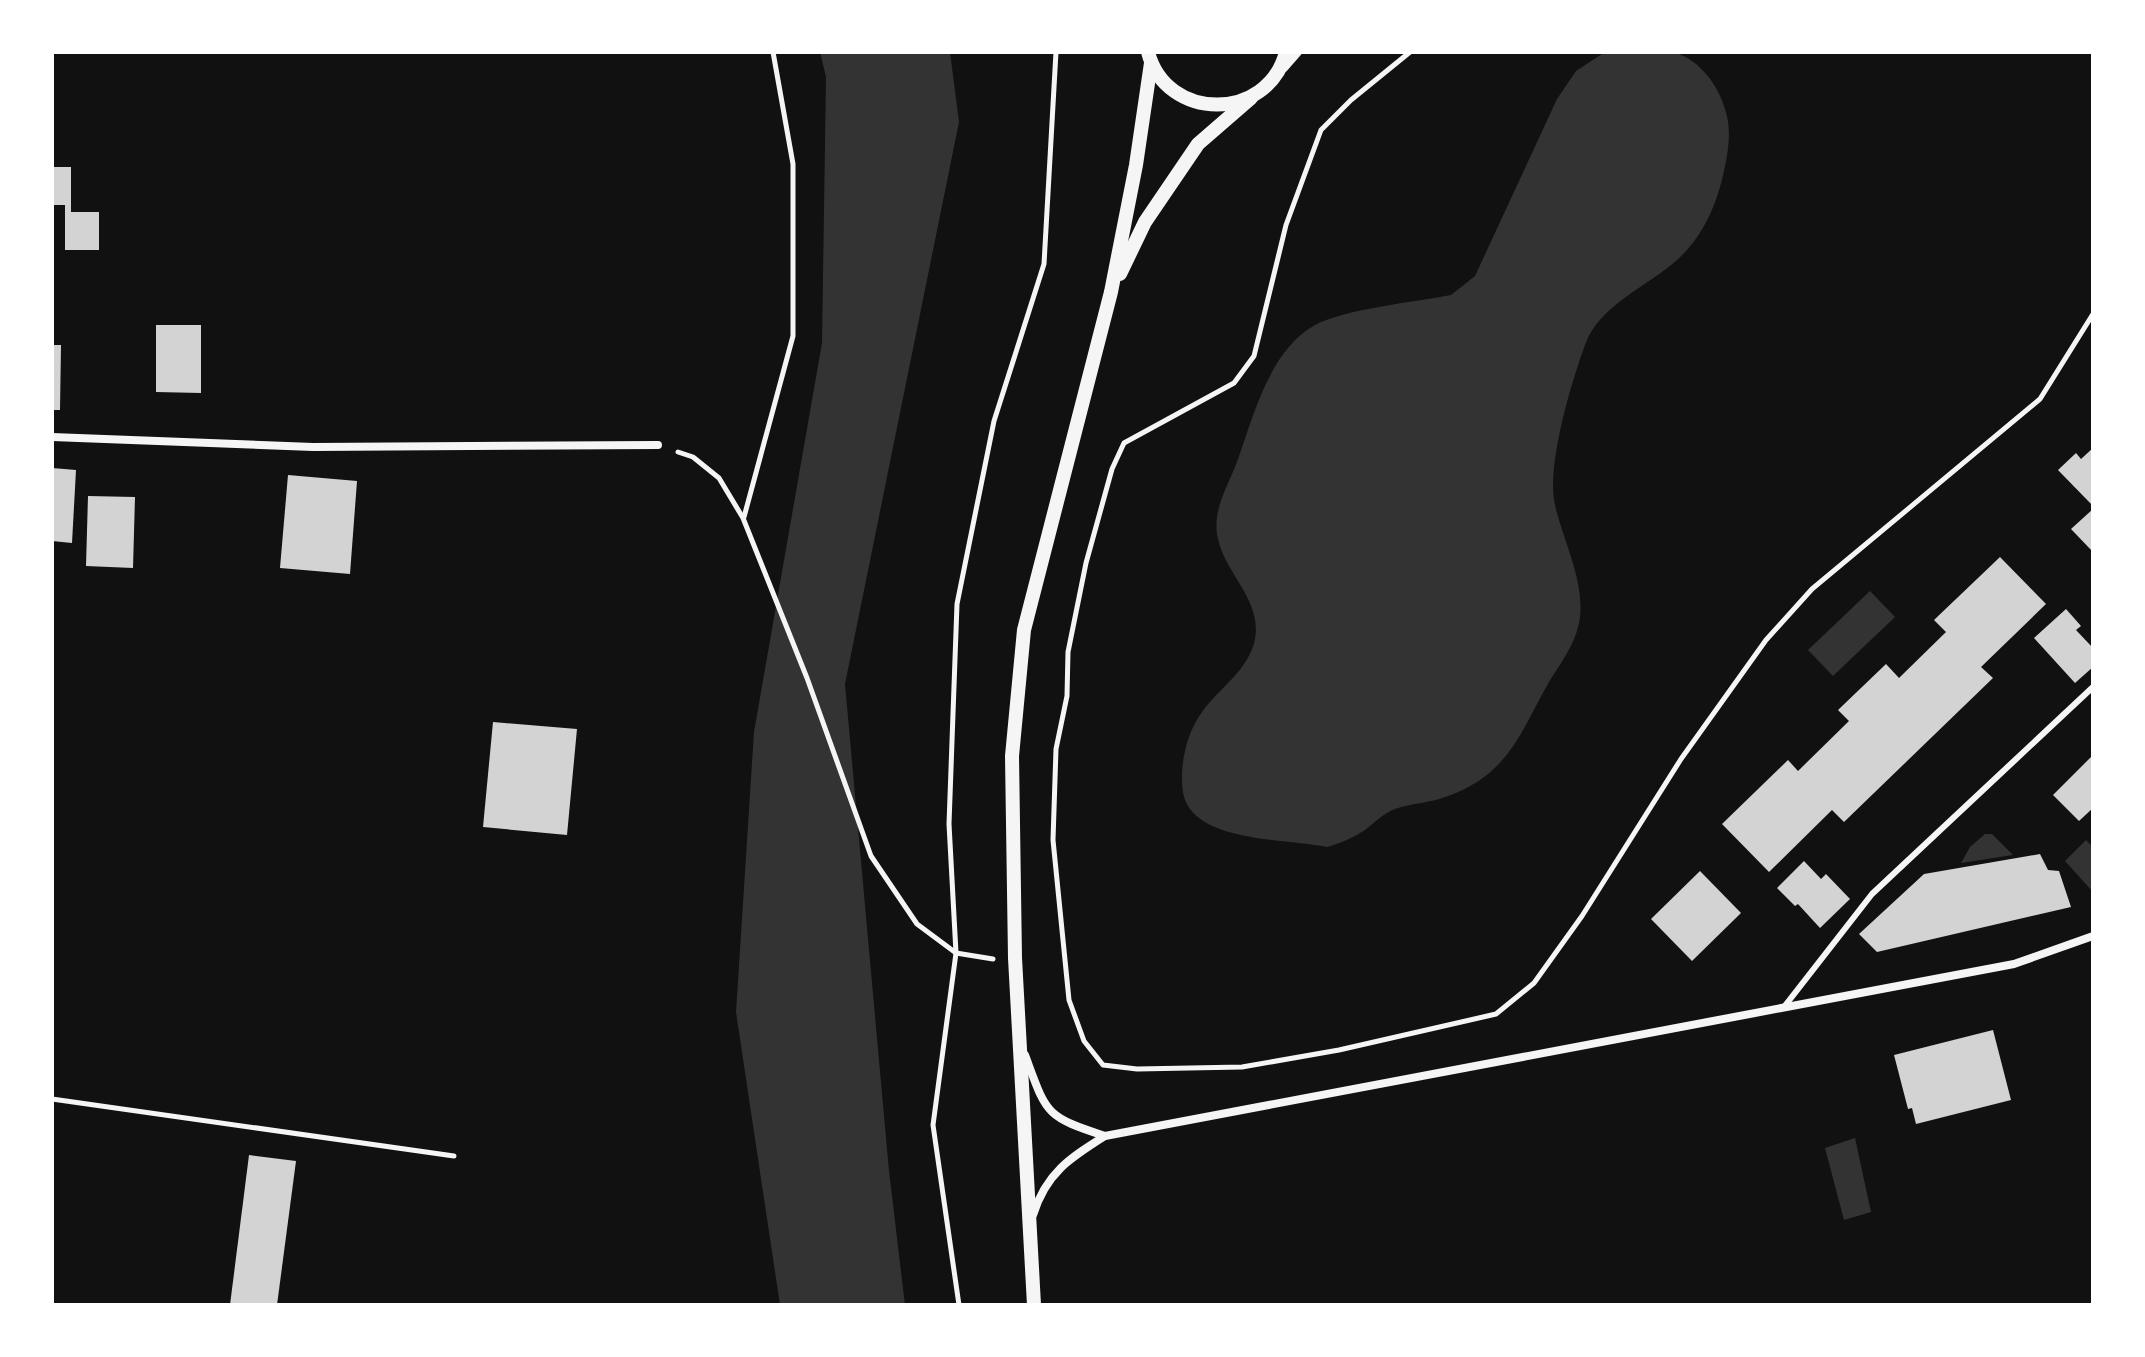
<svg xmlns="http://www.w3.org/2000/svg" width="2145" height="1357" font-family="Ubuntu,sans-serif">
<style>
.water{fill:#333}
.building{fill:#d3d3d3}
.lines{fill:none;stroke-linecap:round;stroke-linejoin:round}
.path{stroke:#f5f5f5;stroke-width:5}
.service{stroke:#f5f5f5;stroke-width:6}
.minor{stroke:#f5f5f5;stroke-width:8}
.tertiary{stroke:#f5f5f5;stroke-width:14}
</style>
<rect width="100%" height="100%" fill="#111"/>
<!-- water -->
<g class="water">
<polygon points="820,52 950,52 959,122 845,684 889,1171 905,1305 780,1305 736,1012 754,732 822,343 826,77"/>
<path d="M1605,52C1626,52 1650,49 1671,52C1696,56 1717,83 1724,106C1732,128 1729,147 1724,171C1717,204 1703,237 1677,260C1647,287 1599,305 1585,345C1571,383 1546,467 1555,505C1563,540 1584,579 1580,617C1577,642 1562,661 1549,682C1520,733 1509,774 1448,796C1431,803 1412,803 1395,809C1384,813 1374,823 1365,830C1353,838 1341,843 1327,847C1288,839 1215,842 1190,809C1182,799 1182,786 1182,774C1183,752 1189,730 1202,712C1219,688 1249,670 1255,639C1262,600 1226,575 1218,539C1211,510 1229,485 1238,459C1254,414 1270,350 1315,325C1345,309 1415,302 1451,295L1475,276L1557,99L1576,71Z"/>
<polygon points="1870,591 1895,617 1833,676 1808,650"/>
<polygon points="1985,834 1992,834 2013,855 1961,863 1970,847"/>
<polygon points="2086,840 2093,847 2093,892 2065,861"/>
<polygon points="1855,1138 1871,1212 1844,1220 1825,1148"/>
</g>
<!-- building -->
<g class="building">
<polygon points="52,167 71,167 71,212 99,212 99,250 65,250 65,205 52,205"/>
<polygon points="156,325 201,325 201,393 156,392"/>
<polygon points="52,345 61,345 60,410 52,410"/>
<polygon points="2093,448 2093,506 2058,470 2076,453 2081,459"/>
<polygon points="52,468 76,470 72,543 52,541"/>
<polygon points="288,475 357,481 350,574 280,568"/>
<polygon points="88,496 135,497 133,568 86,566"/>
<polygon points="2093,509 2093,552 2071,529"/>
<polygon points="2000,557 2046,604 1981,667 1993,678 1844,822 1832,810 1769,872 1722,824 1788,760 1798,771 1849,721 1838,710 1886,664 1899,678 1946,632 1934,620"/>
<polygon points="2066,609 2081,626 2076,630 2093,648 2093,667 2075,683 2034,638"/>
<polygon points="493,722 577,729 567,835 483,827"/>
<polygon points="2093,755 2093,808 2079,821 2053,795"/>
<polygon points="2040,854 2048,870 2059,871 2071,907 1877,952 1859,934 1924,874"/>
<polygon points="1804,861 1821,879 1826,874 1850,899 1820,928 1798,904 1795,906 1777,888"/>
<polygon points="1700,871 1741,913 1692,961 1651,919"/>
<polygon points="1993,1030 2011,1100 1916,1124 1912,1108 1908,1109 1894,1055"/>
<polygon points="249,1155 296,1161 277,1305 230,1305"/>
</g>
<g class="lines">
<!-- path -->
<g class="path">
<polyline points="1410,52 1351,100 1321,130 1286,225 1254,356 1234,383 1124,443 1112,469 1086,563 1068,652 1067,696 1056,749 1053,840 1069,1000 1084,1041 1103,1065 1137,1069 1242,1067 1339,1050 1496,1014 1534,983 1582,916 1681,759 1766,640 1812,589 2040,399 2093,314"/>
<polyline points="678,452 693,457 719,478 743,518 807,678 871,856 917,924 956,953 993,959"/>
<polyline points="744,517 793,336 793,164 773,52"/>
<polyline points="52,1099 454,1156"/>
<polyline points="959,1305 933,1125 956,953 949,824 957,604 994,421 1044,264 1056,52"/>
</g>
<!-- service -->
<polyline class="service" points="1784,1007 1872,894 2093,687"/>
<!-- minor -->
<g class="minor">
<polyline points="1284,68 1298,52"/>
<polyline points="52,437 313,447 658,445"/>
<path d="M1025,1055C1047,1114 1044,1116 1105,1136"/>
<path d="M1033,1215C1046,1173 1070,1158 1105,1136L2014,964L2093,936"/>
</g>
<!-- tertiary -->
<g class="tertiary">
<path d="M1148,52C1166,122 1268,122 1286,52"/>
<polyline points="1120,274 1145,222 1198,144 1251,98"/>
<polyline points="1034,1305 1015,958 1012,756 1024,630 1111,292 1136,165 1151,63"/>
</g>
</g>
<!-- border -->
<rect width="2145" height="1357" fill="none" stroke="#ffffff" stroke-width="108"/>
</svg>
